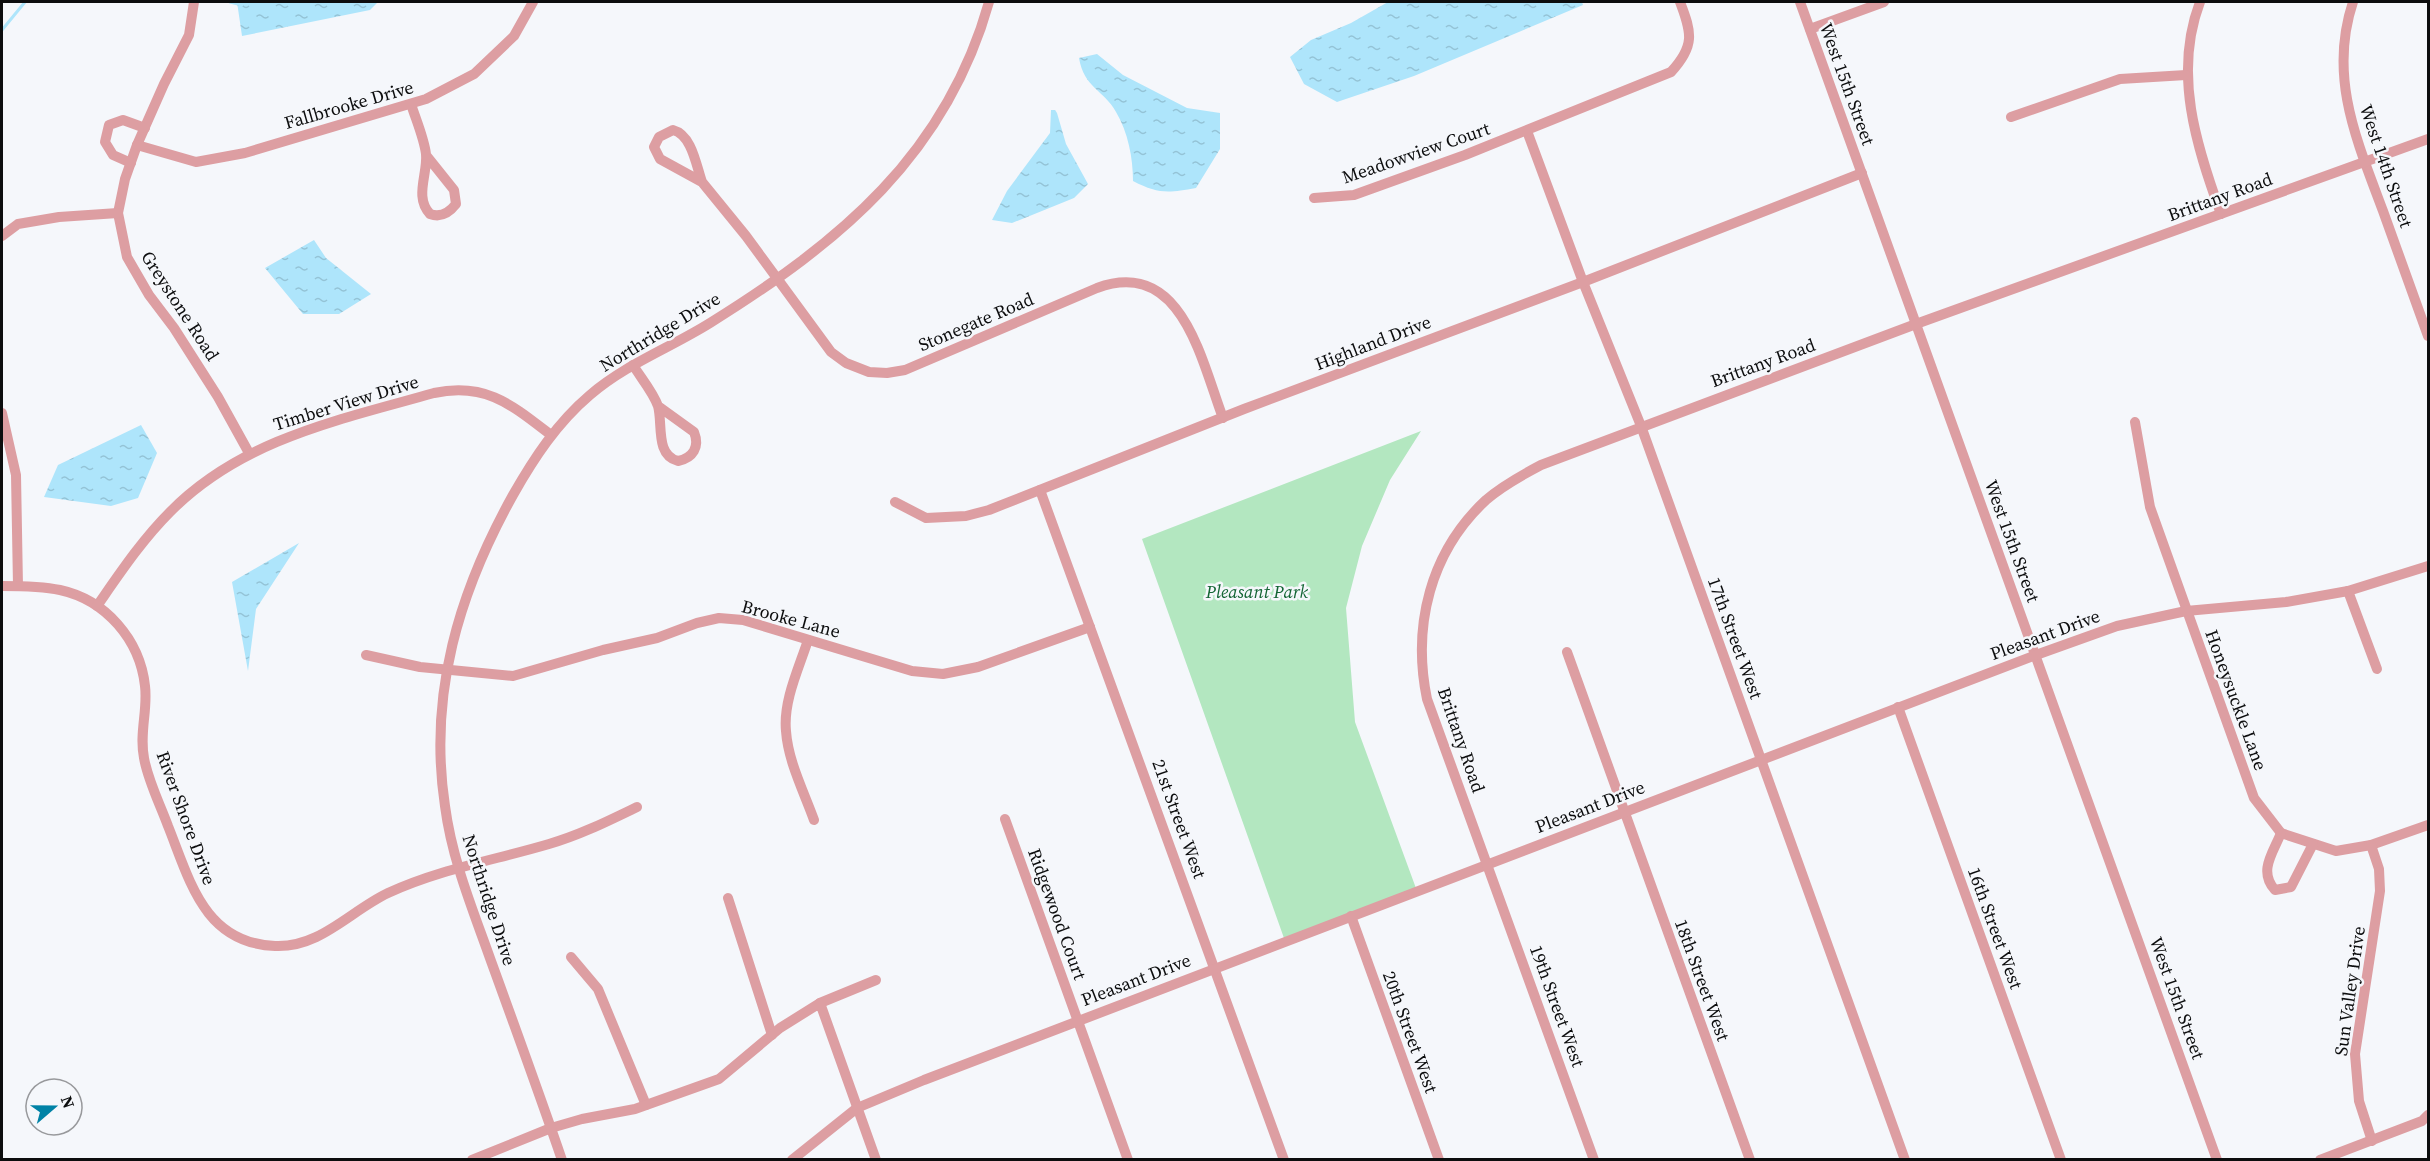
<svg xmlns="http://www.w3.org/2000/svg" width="2430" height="1161" font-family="'Source Serif 4',serif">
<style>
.park{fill:#b3e7c0}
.water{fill:url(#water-ripples)}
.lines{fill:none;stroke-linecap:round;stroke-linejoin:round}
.stream{stroke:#aee5fb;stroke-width:3}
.minor{stroke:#dd9ea2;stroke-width:10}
.labels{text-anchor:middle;stroke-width:5;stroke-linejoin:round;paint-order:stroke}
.street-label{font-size:18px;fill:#0c0d0e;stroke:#f5f7fb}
.park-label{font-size:18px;font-style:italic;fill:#136534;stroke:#f5f7fb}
</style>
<defs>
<pattern id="water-ripples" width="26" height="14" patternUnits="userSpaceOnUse" patternTransform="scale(1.5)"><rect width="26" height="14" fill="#aee5fb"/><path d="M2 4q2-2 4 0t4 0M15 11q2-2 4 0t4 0" fill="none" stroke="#94c3d6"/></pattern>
</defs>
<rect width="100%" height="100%" fill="#f5f7fb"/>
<!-- park -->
<polygon class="park" points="1421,431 1390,480 1362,546 1346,608 1355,722 1417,891 1285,941 1142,539"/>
<!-- water -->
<g class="water">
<polygon points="237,2 378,2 370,10 242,36"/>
<polygon points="1388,2 1582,2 1583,5 1414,76 1337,102 1304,84 1290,57 1311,40 1351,23"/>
<path d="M1097,54L1123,75L1187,108L1220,113V149L1196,188C1168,193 1158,194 1133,181C1133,158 1128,132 1116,112C1104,90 1084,88 1079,58Z"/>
<polygon points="1051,110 1055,110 1057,113 1066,144 1088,184 1074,198 1012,223 992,220 1007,191 1050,133"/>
<polygon points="314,240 326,258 371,294 339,314 303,314 265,268"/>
<polygon points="141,425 157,453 138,498 111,506 44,497 58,465"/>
<polygon points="299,543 256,609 248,671 232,582"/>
</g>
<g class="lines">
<!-- stream -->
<g class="stream">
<polyline points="230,2 242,5"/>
<polyline points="2,30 25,2"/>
</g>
<!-- minor -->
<g class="minor">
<polyline points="194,2 189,35 164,84 137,145 125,179 118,213 127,257 149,295 174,328 218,397 249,453"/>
<polyline points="1800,2 2217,1160"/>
<path d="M2200,2C2173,73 2196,145 2221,214"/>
<path d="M2353,2C2328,77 2357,141 2383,211C2398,253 2413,295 2428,336"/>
<polyline points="1810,29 1884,2"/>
<path d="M411,104C416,120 424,138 426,154C428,174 414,197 430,214C441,218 449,213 456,204L454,190L426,155"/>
<polyline points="2011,117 2120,79 2186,75"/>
<polyline points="1527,131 1583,282 1641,426 1905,1160"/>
<polyline points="137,145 196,162 245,153 426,99 474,74 514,36 533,2"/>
<polyline points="131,163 113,155 105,142 109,125 123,120 145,128"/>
<path d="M702,182C696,165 692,135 673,130L659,137L654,147L660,159L702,182L746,236L831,352L846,363L869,372L887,373L905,370L1097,288C1182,257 1201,360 1223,418"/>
<path d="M1314,198L1354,195L1465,155L1671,72C1695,46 1692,33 1680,2"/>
<polyline points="2,236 18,224 59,217 118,213"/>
<path d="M633,365C641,378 653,392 658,406C663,424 655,455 678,461C693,458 700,447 694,432L658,406"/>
<polyline points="2,413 16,475 18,586"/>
<polyline points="2135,422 2150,507 2254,798 2281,833 2336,851 2371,845 2428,825"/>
<polyline points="1040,490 1284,1160"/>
<polyline points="895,502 926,518 966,516 989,510 1244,409 1583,282 1862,173"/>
<path d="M2,586C21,586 41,586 60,590C106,600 140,640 145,686C148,710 139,733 144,758C148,781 160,804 168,826C190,881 204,943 275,946C320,948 350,911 388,893C440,869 495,860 549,844C580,835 608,821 637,807"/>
<polyline points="2348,591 2377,669"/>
<path d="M97,606C120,573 142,540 170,512C242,439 339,420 434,393C486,382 512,405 551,435"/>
<path d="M808,640C799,668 783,701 786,731C788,761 804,792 814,820"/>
<polyline points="1567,652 1750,1160"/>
<polyline points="366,655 420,667 513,676 603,650 657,638 697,623 719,618 743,620 912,671 943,674 978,667 1090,627"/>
<polyline points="1898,707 2061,1160"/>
<polyline points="1005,819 1128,1160"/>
<path d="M2281,833C2273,853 2258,871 2275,890L2291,887L2313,844"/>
<polyline points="2371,845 2379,869 2380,891 2355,1054 2359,1101 2372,1141"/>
<polyline points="728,898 772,1035"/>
<polyline points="1351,916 1439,1160"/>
<polyline points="571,957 598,989 646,1105"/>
<polyline points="820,1003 876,980"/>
<polyline points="472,1160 551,1128 582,1119 635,1109 719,1079 780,1028 820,1003 876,1160"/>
<path d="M562,1160C539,1093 515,1027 491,961C473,910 452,860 445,806C428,694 459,592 513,495C534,458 557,423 590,395C626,364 670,348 710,323C840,242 946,155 989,2"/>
<polyline points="792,1160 857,1108 924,1080 2036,655 2117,626 2186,611 2286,602 2348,591 2428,566"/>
<path d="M1594,1160L1427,699C1412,626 1430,552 1486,500C1502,486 1522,475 1541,465L1916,324L2428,139"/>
<polyline points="2320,1160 2422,1121 2428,1115"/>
</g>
</g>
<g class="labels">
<!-- street labels -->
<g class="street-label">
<text transform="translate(1847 84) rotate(70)" y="6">West 15th Street</text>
<text transform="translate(349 105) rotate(-16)" y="6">Fallbrooke Drive</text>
<text transform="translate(1416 153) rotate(-19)" y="6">Meadowview Court</text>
<text transform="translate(2386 166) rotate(71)" y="6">West 14th Street</text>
<text transform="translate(2220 197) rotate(-20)" y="6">Brittany Road</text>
<text transform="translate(180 306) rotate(57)" y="6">Greystone Road</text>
<text transform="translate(976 322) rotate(-23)" y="6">Stonegate Road</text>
<text transform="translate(660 332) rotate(-31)" y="6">Northridge Drive</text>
<text transform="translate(1373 343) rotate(-21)" y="6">Highland Drive</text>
<text transform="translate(1763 363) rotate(-20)" y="6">Brittany Road</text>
<text transform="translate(346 403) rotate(-17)" y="6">Timber View Drive</text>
<text transform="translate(2012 541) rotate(70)" y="6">West 15th Street</text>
<text transform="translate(791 619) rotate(15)" y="6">Brooke Lane</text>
<text transform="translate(2045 635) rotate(-20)" y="6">Pleasant Drive</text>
<text transform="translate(1735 638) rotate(70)" y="6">17th Street West</text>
<text transform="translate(2236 700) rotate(70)" y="6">Honeysuckle Lane</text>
<text transform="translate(1461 740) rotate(71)" y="6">Brittany Road</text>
<text transform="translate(1590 807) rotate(-21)" y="6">Pleasant Drive</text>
<text transform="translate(186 818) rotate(70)" y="6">River Shore Drive</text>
<text transform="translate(1179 819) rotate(70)" y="6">21st Street West</text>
<text transform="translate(489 900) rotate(72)" y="6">Northridge Drive</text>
<text transform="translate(1057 914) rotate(70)" y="6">Ridgewood Court</text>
<text transform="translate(1995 928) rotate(70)" y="6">16th Street West</text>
<text transform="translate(1136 980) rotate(-21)" y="6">Pleasant Drive</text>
<text transform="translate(1702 980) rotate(70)" y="6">18th Street West</text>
<text transform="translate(2350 991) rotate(-82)" y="6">Sun Valley Drive</text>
<text transform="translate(2177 998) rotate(70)" y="6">West 15th Street</text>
<text transform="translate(1557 1006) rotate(70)" y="6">19th Street West</text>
<text transform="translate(1410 1032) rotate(70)" y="6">20th Street West</text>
</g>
<!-- park labels -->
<g class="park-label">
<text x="1257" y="598">Pleasant Park</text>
</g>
</g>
<!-- border -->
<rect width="2430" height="1161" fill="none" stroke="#0c0d0e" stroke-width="6"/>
<!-- north arrow -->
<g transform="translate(54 1107) rotate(70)"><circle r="28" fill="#f5f7fb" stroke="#98999c" stroke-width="1.5"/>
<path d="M0-4.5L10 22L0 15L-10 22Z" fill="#0082a6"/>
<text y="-9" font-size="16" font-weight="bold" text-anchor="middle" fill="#0c0d0e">N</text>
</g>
</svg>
